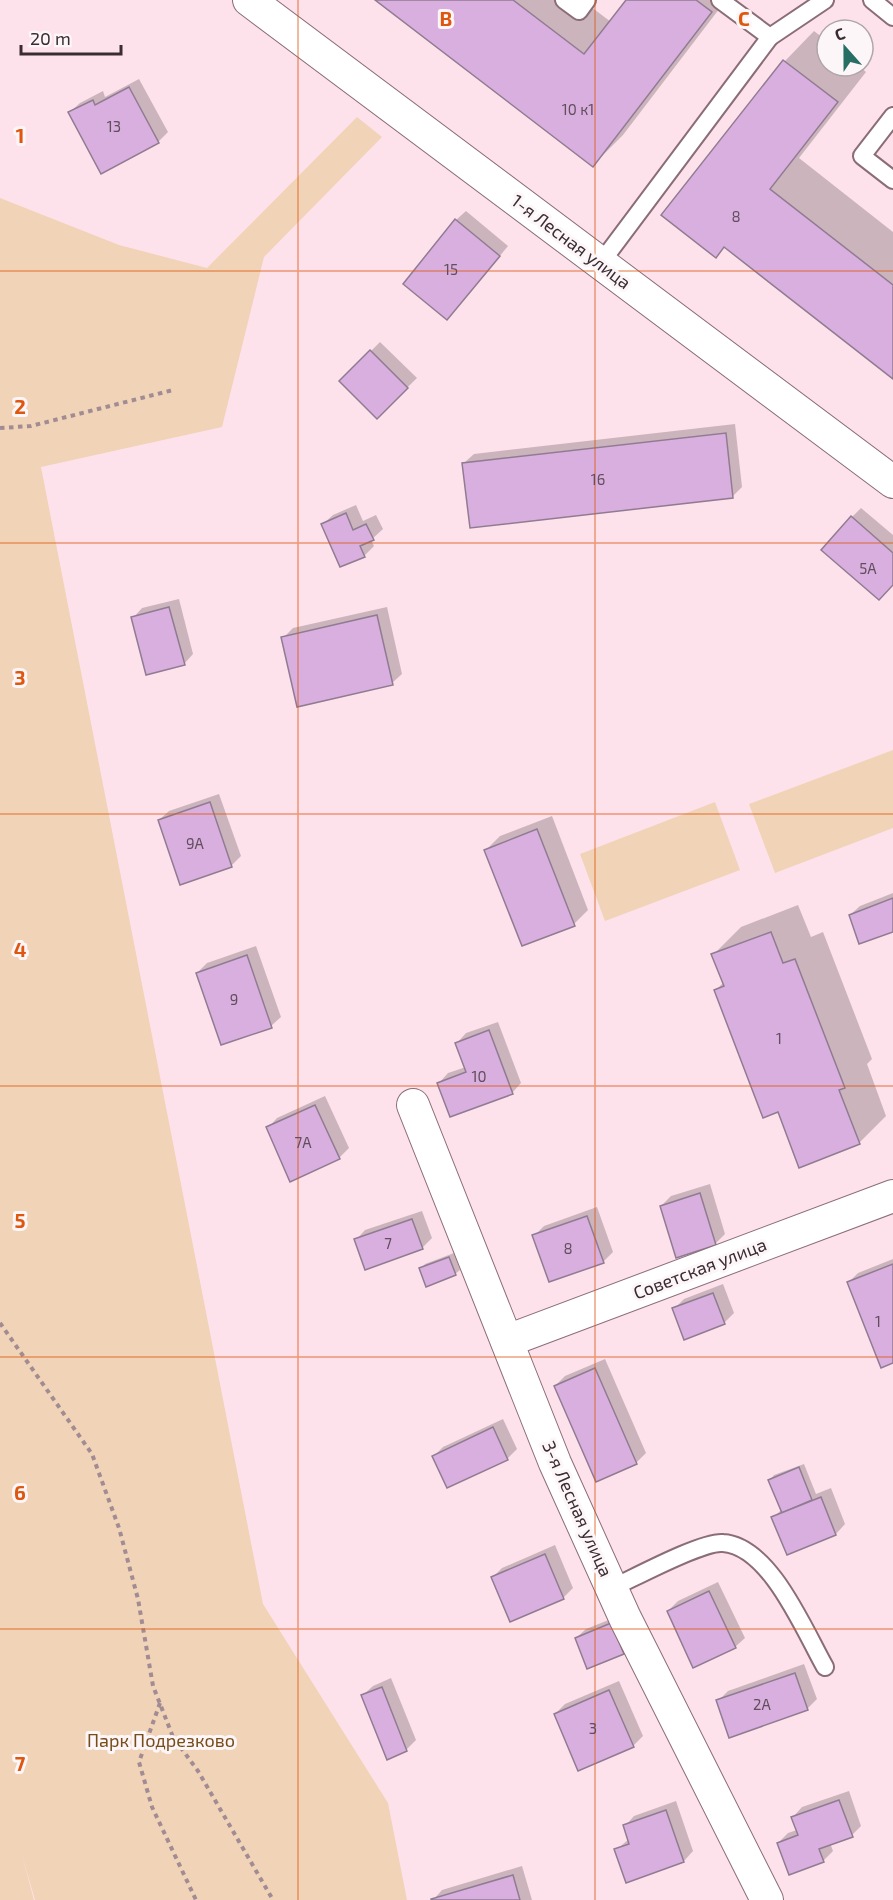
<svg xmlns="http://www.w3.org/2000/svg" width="893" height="1900" font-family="'Exo 2',sans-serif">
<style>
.green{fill:#f1d3b7}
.shadow{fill:#0003}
.building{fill:#d8afde;stroke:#907c92;stroke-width:1.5}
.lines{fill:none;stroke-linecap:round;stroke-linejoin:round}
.lane-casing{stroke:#8b6d77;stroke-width:20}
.street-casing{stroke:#8b6d77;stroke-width:34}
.path{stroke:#a18c93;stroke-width:4;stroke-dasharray:4.5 4.5;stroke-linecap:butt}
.lane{stroke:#fff;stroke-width:16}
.street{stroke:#fff;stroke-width:32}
.grid{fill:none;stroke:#df570e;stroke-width:1.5;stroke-opacity:0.55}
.labels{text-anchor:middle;stroke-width:6;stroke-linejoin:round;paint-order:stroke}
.number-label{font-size:15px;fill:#624e5c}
.street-label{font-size:18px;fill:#3a2d31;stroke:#fdf6f8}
.park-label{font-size:18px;fill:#774c19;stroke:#fdf6f8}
.grid-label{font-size:20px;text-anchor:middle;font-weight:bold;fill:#df570e;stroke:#fdf6f8;stroke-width:6;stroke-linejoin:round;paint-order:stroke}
</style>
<rect width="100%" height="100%" fill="#fee2eb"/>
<!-- green -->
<g class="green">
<polygon points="357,117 382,137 264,257 222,427 41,467 263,1604 388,1803 407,1900 35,1900 22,1855 34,1900 0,1900 0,198 119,245 207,268"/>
<polygon points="893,750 893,828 775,873 749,804"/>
<polygon points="715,802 740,870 605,921 580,854"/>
</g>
<!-- shadow -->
<g class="shadow">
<polygon points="378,0 582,0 611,22 628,0 726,0 623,135 593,165"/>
<polygon points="814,31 827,41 827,66 859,66 866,72 799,158 893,232 893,377 725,246 716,256 664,215 785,61"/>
<polygon points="139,79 168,132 158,142 70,112 80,103 103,91 105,97"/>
<polygon points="466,211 508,246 457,308 456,220"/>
<polygon points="380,342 417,378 377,417 341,381"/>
<polygon points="735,424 742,487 732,497 464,463 474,454"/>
<polygon points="356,505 363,521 376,515 383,529 371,540 374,546 364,556 323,524 333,515"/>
<polygon points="861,508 893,535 893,584 852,517"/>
<polygon points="179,599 193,654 184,664 133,618 142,608"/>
<polygon points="387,607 402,674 392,683 283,638 293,628"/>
<polygon points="219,794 241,856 231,866 159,820 169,811"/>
<polygon points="552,816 588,910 574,924 486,850 500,836"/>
<polygon points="893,893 893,930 850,915 860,906"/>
<polygon points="798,905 811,937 823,932 872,1059 867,1064 886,1116 859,1143 779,1110 716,990 724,982 713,955 741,927"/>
<polygon points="256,946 281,1017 271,1026 197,973 207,963"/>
<polygon points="498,1022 521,1083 512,1093 439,1083 448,1073 466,1067 457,1043 466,1033"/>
<polygon points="325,1096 349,1148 339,1158 268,1128 277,1118"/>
<polygon points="710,1184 725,1234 715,1244 661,1206 671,1196"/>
<polygon points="597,1207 613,1252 603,1262 534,1236 544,1226"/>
<polygon points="422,1211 432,1238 422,1248 356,1240 365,1230"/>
<polygon points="454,1253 460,1270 455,1274 421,1269 425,1264"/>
<polygon points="893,1259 893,1361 849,1282 858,1273"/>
<polygon points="723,1284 734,1313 725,1322 685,1338 674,1309 684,1299"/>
<polygon points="605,1359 646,1453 636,1463 555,1386 565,1376"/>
<polygon points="503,1419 517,1449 507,1459 433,1457 443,1447"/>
<polygon points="804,1464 816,1494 831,1488 845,1524 836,1534 788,1553 773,1518 782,1509 770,1480 774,1475"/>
<polygon points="555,1545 573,1588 563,1598 493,1577 502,1568"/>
<polygon points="718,1582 745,1638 735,1647 668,1611 678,1601"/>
<polygon points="621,1615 632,1643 623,1653 576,1638 586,1629"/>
<polygon points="804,1664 817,1699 807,1709 718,1701 728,1691"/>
<polygon points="391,1678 416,1740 406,1750 363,1695 373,1686"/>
<polygon points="619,1681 643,1736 633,1746 555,1714 565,1704"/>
<polygon points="849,1791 861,1826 852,1835 830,1843 833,1851 823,1861 778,1843 788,1833 797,1830 793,1817 802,1807"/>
<polygon points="676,1801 693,1851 684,1861 616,1850 629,1839 625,1826 634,1816"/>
<polygon points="522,1866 532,1900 433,1900 442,1890"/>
</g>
<!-- building -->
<g class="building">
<polygon points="375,0 513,0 584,54 626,0 696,0 712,12 593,167"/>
<polygon points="783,60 838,102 770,189 893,285 893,379 724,247 716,258 661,215"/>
<polygon points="129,87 159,143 101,174 68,112 93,100 95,105"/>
<polygon points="455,219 500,256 447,320 403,284"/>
<polygon points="370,350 408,388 377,419 339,381"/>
<polygon points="726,433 733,498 470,528 462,463"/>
<polygon points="346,513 353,530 366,524 374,540 360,546 365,557 340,567 321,524"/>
<polygon points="851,516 893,553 893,585 879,600 821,550"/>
<polygon points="169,607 185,665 146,675 131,617"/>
<polygon points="377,615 393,685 297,707 281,637"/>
<polygon points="210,802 232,867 180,885 158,820"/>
<polygon points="537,829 575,926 522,946 484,850"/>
<polygon points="893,898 893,932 859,944 849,915"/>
<polygon points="771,932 783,963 795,959 845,1088 839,1090 860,1144 799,1168 778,1112 763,1118 714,990 724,986 711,954"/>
<polygon points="247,955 272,1028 221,1045 196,973"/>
<polygon points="489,1030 513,1094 450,1117 437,1083 466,1072 455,1043"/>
<polygon points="315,1105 340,1159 290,1182 266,1127"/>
<polygon points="700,1193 716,1245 676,1258 660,1206"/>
<polygon points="587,1216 604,1263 549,1282 532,1235"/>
<polygon points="412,1219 423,1249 365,1270 354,1239"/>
<polygon points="449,1257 456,1275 426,1287 419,1268"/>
<polygon points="893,1264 893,1363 881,1368 847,1282"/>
<polygon points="713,1293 725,1324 684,1340 672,1308"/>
<polygon points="595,1368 637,1464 596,1482 554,1386"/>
<polygon points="493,1427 508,1460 447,1488 432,1456"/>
<polygon points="799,1467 812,1500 782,1513 768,1480"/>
<polygon points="821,1497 836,1535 787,1555 771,1517"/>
<polygon points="545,1554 564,1599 510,1622 491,1577"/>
<polygon points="709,1591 736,1648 693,1668 667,1611"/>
<polygon points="611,1623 624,1654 587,1669 575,1638"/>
<polygon points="795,1673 808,1710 729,1738 716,1700"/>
<polygon points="382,1687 407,1751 387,1760 361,1695"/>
<polygon points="609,1690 634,1747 578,1771 554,1714"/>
<polygon points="839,1800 853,1837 819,1849 824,1862 789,1875 777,1843 798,1835 791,1817"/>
<polygon points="666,1810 684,1862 626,1883 614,1849 629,1844 623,1825"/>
<polygon points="513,1875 520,1900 431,1900 431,1899"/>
</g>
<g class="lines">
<!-- lane casing -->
<g class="lane-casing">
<g id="lane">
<polyline points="564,0 579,11 587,0"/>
<polyline points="872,0 893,17"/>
<polyline points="770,37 825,0"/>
<polyline points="893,116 862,156 893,180"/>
<polyline points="600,264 770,37 720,0"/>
<path d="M612,1588C634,1578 702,1541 723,1543C770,1546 804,1630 825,1667"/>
</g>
</g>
<!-- street casing -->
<g class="street-casing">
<g id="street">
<polyline points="249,0 893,482"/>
<polyline points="413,1105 555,1463 625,1618 767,1900"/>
<polyline points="507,1341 893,1196"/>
</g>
</g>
<!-- path -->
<g class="path">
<polyline points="0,428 31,426 173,390"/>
<polyline points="0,1323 92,1454 119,1528 138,1599 153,1686 173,1737 198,1771 273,1900"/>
<polyline points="160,1703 139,1762 152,1807 196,1900"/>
</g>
<!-- lane -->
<use href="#lane" class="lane"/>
<!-- street -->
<use href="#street" class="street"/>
</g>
<!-- grid -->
<path class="grid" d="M298,0V1900M595,0V1900M0,271H893M0,543H893M0,814H893M0,1086H893M0,1357H893M0,1629H893"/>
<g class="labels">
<!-- number labels -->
<g class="number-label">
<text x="578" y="115">10 к1</text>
<text x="114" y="132">13</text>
<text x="736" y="222">8</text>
<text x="451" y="275">15</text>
<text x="598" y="485">16</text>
<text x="868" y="574">5А</text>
<text x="195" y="849">9А</text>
<text x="234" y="1005">9</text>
<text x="779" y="1044">1</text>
<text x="479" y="1082">10</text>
<text x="303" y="1148">7А</text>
<text x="388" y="1249">7</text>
<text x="568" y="1254">8</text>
<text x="878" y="1327">1</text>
<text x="762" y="1710">2А</text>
<text x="593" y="1734">3</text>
</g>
<!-- street labels -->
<g class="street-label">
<text transform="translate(571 242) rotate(37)" y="6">1-я Лесная улица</text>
<text transform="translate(700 1269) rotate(-21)" y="6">Советская улица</text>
<text transform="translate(577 1509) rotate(66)" y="6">3-я Лесная улица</text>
</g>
<!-- park labels -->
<g class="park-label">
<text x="161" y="1747">Парк Подрезково</text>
</g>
</g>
<g class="grid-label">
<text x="446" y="26">B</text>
<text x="744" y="26">C</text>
<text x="20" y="143">1</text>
<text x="20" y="414">2</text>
<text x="20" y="685">3</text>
<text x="20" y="957">4</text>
<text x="20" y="1228">5</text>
<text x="20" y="1500">6</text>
<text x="20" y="1771">7</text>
</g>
<!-- north arrow -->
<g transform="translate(845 48) rotate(339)"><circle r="28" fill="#fdf6f8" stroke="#afa6a8" stroke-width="1.5"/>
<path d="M0-4.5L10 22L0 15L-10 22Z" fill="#276f65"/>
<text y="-9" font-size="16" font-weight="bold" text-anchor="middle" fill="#3a2d31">С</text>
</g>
<!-- scale -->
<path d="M21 45v9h100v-9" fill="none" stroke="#3a2d31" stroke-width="3"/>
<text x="30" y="45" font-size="18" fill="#3a2d31" stroke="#fdf6f8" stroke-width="4.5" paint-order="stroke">20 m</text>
</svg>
